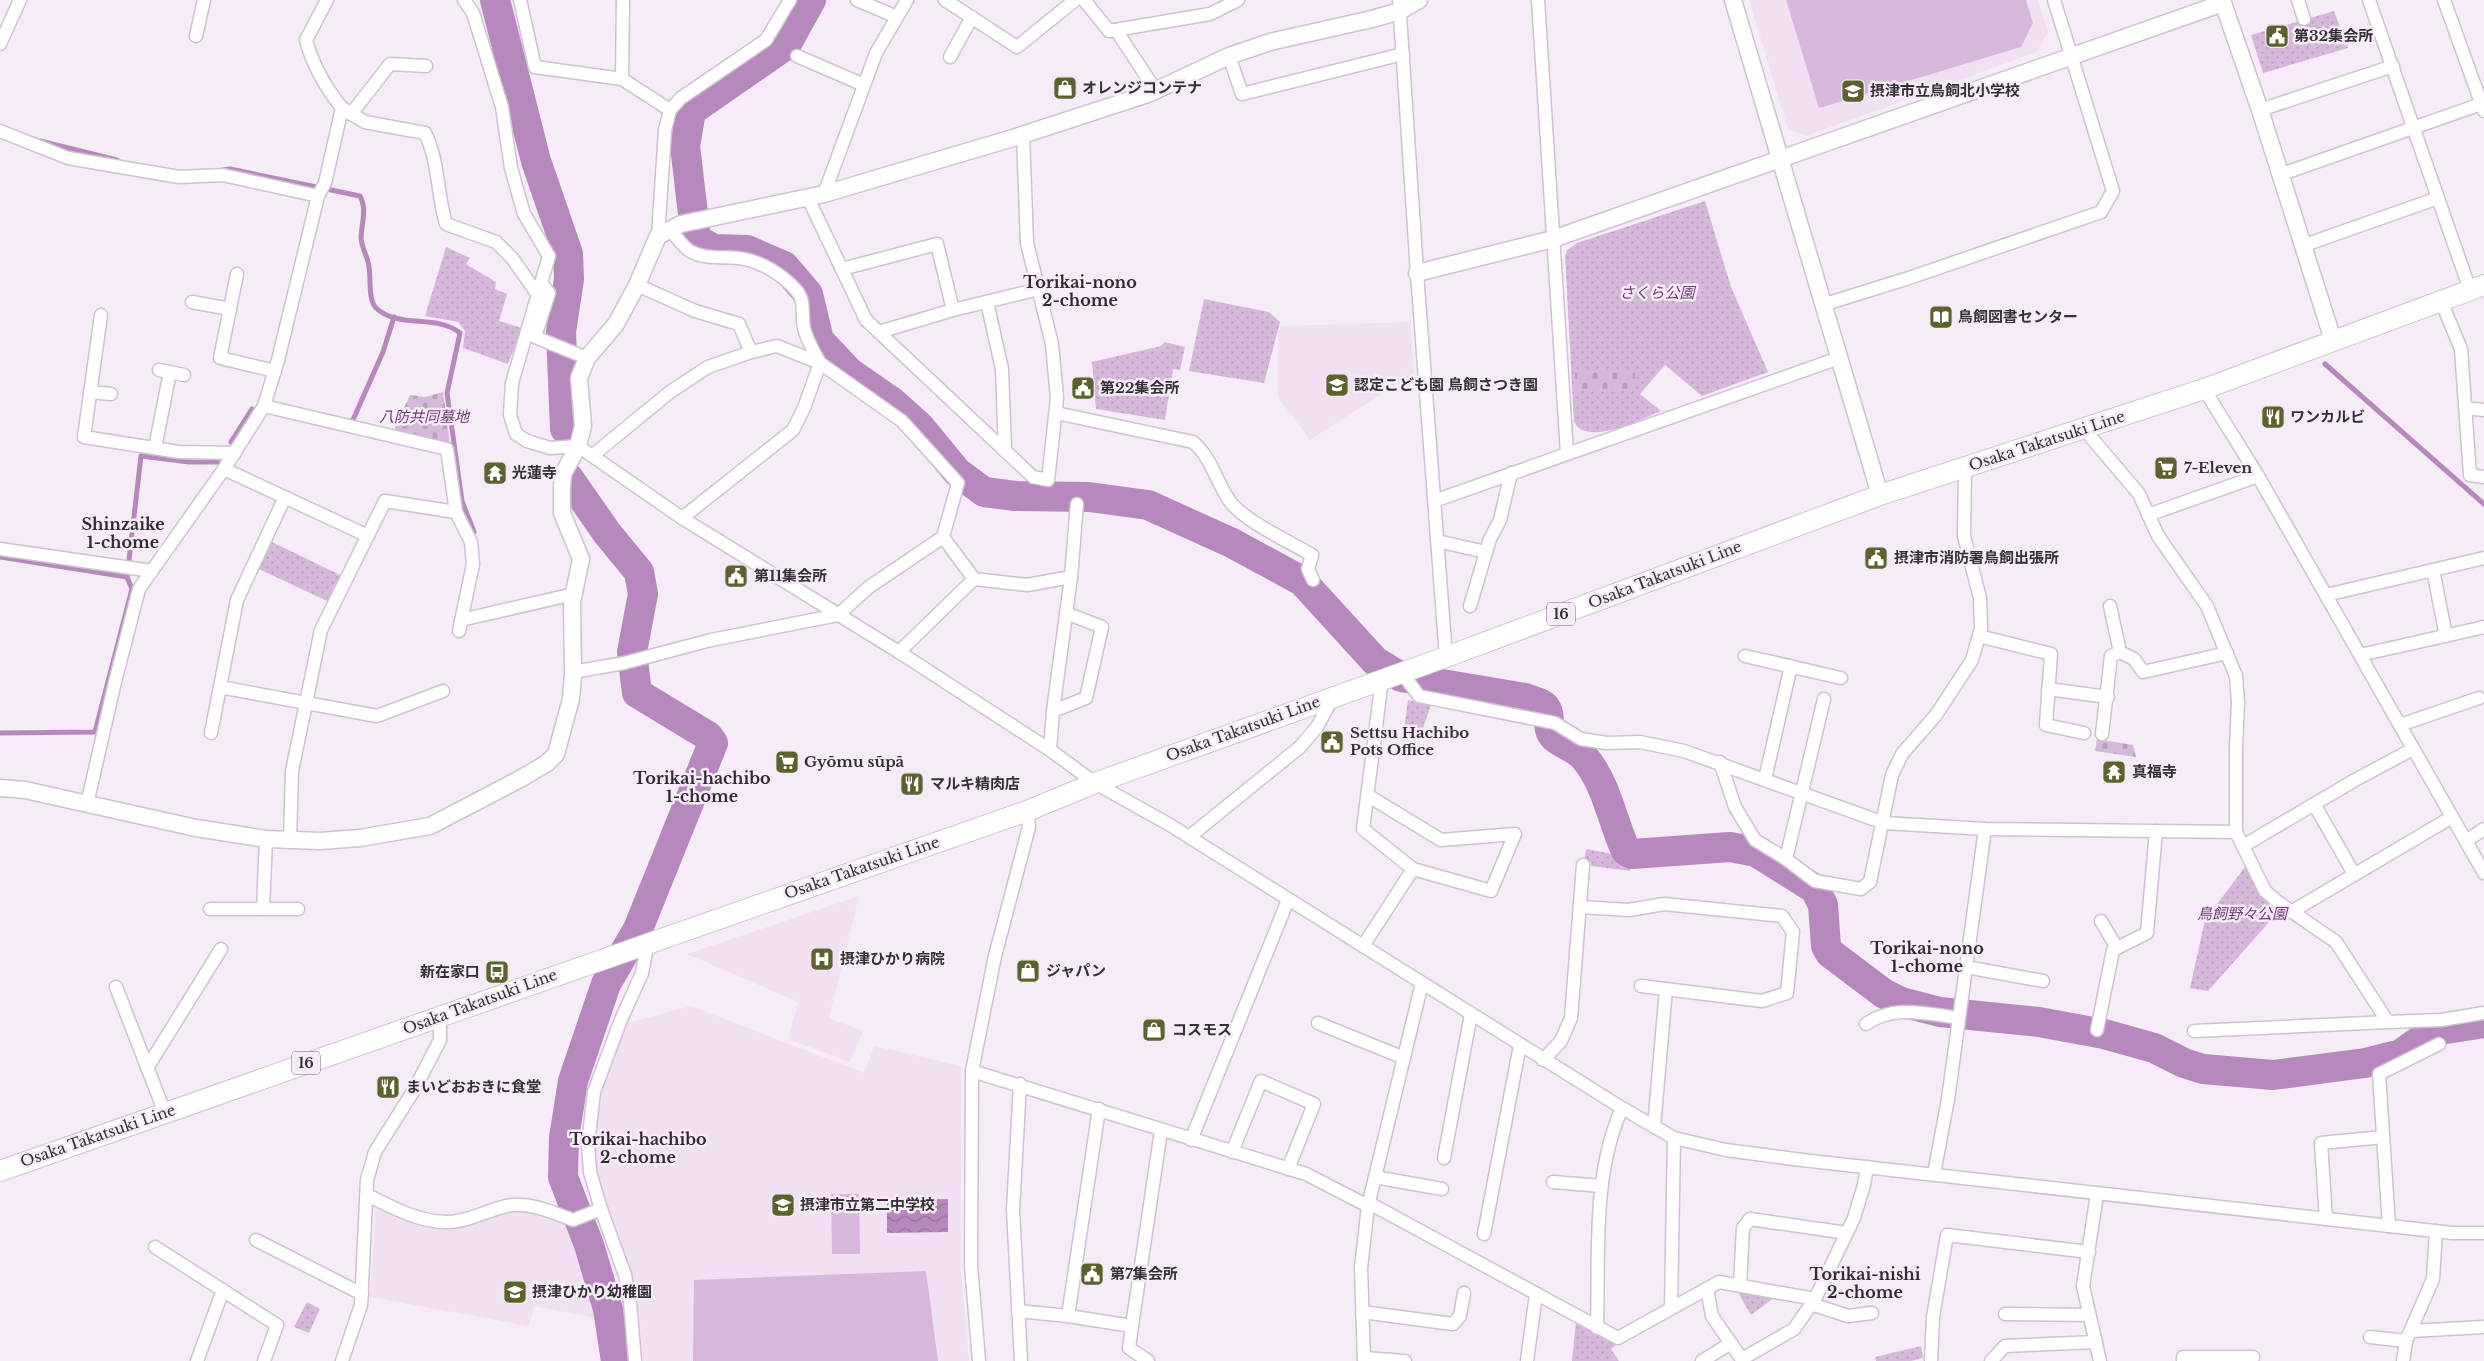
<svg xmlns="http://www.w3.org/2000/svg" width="2484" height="1361" font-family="'Libre Baskerville','Noto Sans JP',serif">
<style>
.built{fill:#f0e0f2}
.grass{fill:url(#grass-dots)}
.cemetery{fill:url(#cemetery-stones)}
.garden{fill:#d6b8da}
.water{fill:url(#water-waves)}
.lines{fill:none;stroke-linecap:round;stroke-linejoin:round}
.stream{stroke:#b788bd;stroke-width:5}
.river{stroke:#b788bd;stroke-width:30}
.minor-casing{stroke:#cdc3ce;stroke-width:15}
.tertiary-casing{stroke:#cdc3ce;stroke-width:19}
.primary-casing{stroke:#cdc3ce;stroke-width:22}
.minor{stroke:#fff;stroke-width:12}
.tertiary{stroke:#fff;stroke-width:16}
.primary{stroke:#fff;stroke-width:20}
.labels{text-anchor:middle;stroke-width:5;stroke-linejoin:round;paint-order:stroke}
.shield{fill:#f6ecf8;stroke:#6e6870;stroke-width:1}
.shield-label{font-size:14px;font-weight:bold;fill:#343035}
.poi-label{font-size:15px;font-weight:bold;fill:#343035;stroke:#f6ecf8;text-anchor:start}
.park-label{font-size:15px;font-style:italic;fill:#72387a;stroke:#f6ecf8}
.street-label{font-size:15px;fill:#343035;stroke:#f6ecf8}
.neighbourhood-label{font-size:16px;font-weight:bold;fill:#312a33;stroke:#f6ecf8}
</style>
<defs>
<pattern id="grass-dots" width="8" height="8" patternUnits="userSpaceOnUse" patternTransform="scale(1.25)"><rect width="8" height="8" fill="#d6b8da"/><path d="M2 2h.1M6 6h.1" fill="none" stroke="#b89ebc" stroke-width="1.8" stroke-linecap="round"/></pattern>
<pattern id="cemetery-stones" width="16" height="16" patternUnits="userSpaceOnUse" patternTransform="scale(1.25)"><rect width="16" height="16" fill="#d6b8da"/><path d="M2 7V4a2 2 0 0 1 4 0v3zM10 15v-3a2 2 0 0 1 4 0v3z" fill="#b89ebc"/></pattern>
<pattern id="water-waves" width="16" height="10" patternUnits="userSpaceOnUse" patternTransform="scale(1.25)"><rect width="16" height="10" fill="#b788bd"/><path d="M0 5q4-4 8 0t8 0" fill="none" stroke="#96709a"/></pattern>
</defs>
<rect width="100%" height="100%" fill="#f6ecf8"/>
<!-- built -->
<g class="built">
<polygon points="1749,0 2038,0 2048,32 2037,52 1806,136 1788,129"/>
<polygon points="1410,322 1414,373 1310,440 1278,397 1278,332 1281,326"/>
<polygon points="859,896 829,1018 863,1031 850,1062 788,1039 798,1002 687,954"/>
<polygon points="691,1006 864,1073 874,1046 961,1066 961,1269 969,1361 643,1361 638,1301 628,1268 614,1237 598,1172 594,1143 601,1094 624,1024"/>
<polygon points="376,1207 400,1219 460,1227 506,1211 521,1209 577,1227 595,1279 601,1319 534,1306 529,1326 370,1297"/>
</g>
<!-- grass -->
<g class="grass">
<polygon points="2334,11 2348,48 2263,73 2251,35"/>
<path d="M1705,201L1731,287L1768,372L1702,396L1665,365L1640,394L1661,411C1642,419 1587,447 1574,422L1565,256L1567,250L1577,243Z"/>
<polygon points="446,247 470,258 466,264 496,282 495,289 507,294 499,321 522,328 508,364 463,348 465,331 458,322 425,316"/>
<polygon points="1204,299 1269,312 1280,322 1264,383 1189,371"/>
<polygon points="1165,342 1185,347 1180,370 1173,369 1165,420 1096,409 1092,362 1161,346"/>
<polygon points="272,542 340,575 327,601 259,569"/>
<polygon points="1408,700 1431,705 1422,731 1404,729"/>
<polygon points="1586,849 1608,853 1630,862 1630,871 1591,866 1591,862 1584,862"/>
<polygon points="2245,867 2263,897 2279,911 2208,991 2190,988 2205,920"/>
<polygon points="1736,1289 1778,1295 1751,1315"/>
<polygon points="307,1302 320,1309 309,1333 294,1327"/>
<polygon points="1576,1321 1610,1336 1616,1345 1611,1349 1619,1361 1572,1361"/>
<polygon points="1921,1346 1923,1358 1911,1361 1876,1361 1875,1357"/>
</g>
<!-- cemetery -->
<g class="cemetery">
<rect x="1575" y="370" width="60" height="20"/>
<polygon points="443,392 450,445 394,430 410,395 425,397"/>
<polygon points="2097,739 2133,745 2136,757 2095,751"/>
</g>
<!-- garden -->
<g class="garden">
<polygon points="1786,0 2026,0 2033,23 2021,47 1819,108"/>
<polygon points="831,1194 859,1194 860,1254 832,1254"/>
<polygon points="926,1271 938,1361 693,1361 694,1280"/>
</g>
<!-- water -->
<polygon class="water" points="948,1199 948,1232 887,1233 887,1200"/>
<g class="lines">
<!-- stream -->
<g class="stream">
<polyline points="40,141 117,160"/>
<path d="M222,170L230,169L360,196C367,209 362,222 361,237C361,247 368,257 369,267C371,278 368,300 376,308C398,329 437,314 460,333L447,393L462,501L474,532"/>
<polyline points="2325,364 2484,504"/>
<polyline points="348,421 352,422 383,352 394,317"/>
<polyline points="231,442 252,409"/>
<polyline points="0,557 127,577"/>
<polyline points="0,733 95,732 132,589 127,577 141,456 189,462 218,462"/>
</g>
<!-- river -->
<g class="river">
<polyline points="495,0 536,161 568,254 569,279 561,332 565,429"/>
<path d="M811,0L786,45L691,111L685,146L696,239L714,249L747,250L784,266L808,294L819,340L849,372L891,401L920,427L957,472L984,492L1015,496L1089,497L1148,505L1232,543L1302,581L1375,661L1401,677L1525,698C1530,700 1538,702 1543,705C1553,712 1545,728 1554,737C1562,744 1575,748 1583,756C1606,781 1612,821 1626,851L1632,854L1730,847L1756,852L1815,889L1823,905L1826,946L1830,953L1883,993L1901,1002L1940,1012L2039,1022L2104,1034L2154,1048L2184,1063L2203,1069L2273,1075L2365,1063L2401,1054L2433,1031L2484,1023"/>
<polyline points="568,477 607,533 639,572 643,594 632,652 637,693 708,736 713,743 638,929 606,984 573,1081 564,1138 563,1177 589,1245 608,1309 616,1361"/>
</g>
<!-- minor casing -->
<g class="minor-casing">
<g id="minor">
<polyline points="464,0 473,13 502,107 511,168 524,214 549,256 512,383 510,415 516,434 527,441 550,448 578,446 682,518 899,652 1050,750 1095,783 1170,825 1622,1108 1674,1138 1726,1150 1802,1160 2452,1233 2484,1233"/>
<polyline points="520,0 535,67 622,79 670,110"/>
<polyline points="857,0 897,17"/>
<polyline points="945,0 1017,47 1075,0"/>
<polyline points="1084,0 1109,31 1210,14 1238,0"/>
<polyline points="1399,0 1417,273 1446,657"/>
<polyline points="1538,0 1567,453"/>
<polyline points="2298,0 2304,19"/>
<polyline points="2369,0 2470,290"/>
<polyline points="2444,0 2484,111"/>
<polyline points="1116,30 1156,91"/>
<polyline points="196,36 204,0"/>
<polyline points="0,44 20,0"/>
<polyline points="797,56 864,85"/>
<polyline points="1229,56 1242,94 1403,54"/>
<polyline points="950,57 972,17"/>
<polyline points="622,79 623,0"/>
<path d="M342,108L365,122L425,133C439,161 437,194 446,224L496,242L512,258L538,295"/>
<polyline points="2260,110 2393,66"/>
<polyline points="351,114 390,64 426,66"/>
<polyline points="0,131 68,158 179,177 223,175 318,196"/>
<polyline points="2279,175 2484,103"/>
<polyline points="824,194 876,53 907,0"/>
<polyline points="808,198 866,320 1033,477 1048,480 1057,398 1052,344 1027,243 1023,135"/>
<path d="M669,228C675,235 682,246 690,251C706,260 721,256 738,258C760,260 783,275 797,291C806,302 801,316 804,328C807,341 814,352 820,363L804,408L793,430L682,518"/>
<polyline points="658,236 665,130 670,110 681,98 766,40 790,0"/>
<polyline points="2302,246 2438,198"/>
<polyline points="842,269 937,244 953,310"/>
<polyline points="237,274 220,358 275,371"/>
<polyline points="541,283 549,293 535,337 587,358"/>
<polyline points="637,285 695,311 739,324 751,352"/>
<polyline points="2441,301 2461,349 2470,475 2484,477"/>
<polyline points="192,302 230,309"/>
<polyline points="987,302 1002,369 1005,451"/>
<polyline points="1822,305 1909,278 2101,212 2113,191 2054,0"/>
<polyline points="101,315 84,437 179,452 235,453"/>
<polyline points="879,332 953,310 1039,289"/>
<polyline points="159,370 184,375"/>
<polyline points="2204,389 2258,476 2484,873"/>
<polyline points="90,392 111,394"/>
<polyline points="264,406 447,449 456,512 471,542 473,564 459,631"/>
<polyline points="2465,408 2484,410"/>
<path d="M1056,413L1193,442C1211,457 1216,481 1229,500C1242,520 1290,542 1312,555L1308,569L1313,580"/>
<polyline points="2084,429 2139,494 2158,536 2207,606 2236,676 2238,702 2236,748 2236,832"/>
<polyline points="155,448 170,372"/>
<polyline points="224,469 368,536"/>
<polyline points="1434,501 1839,358"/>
<polyline points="2148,515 2258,476"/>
<polyline points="943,537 974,579 1027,585 1071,577"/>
<polyline points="1437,541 1486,552"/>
<polyline points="0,549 152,571"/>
<polyline points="2433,570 2446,636"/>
<polyline points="2326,595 2484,558"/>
<polyline points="1470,606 1490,539 1500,520 1511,473"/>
<polyline points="2110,606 2120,652 2134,659 2143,672 2227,653"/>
<polyline points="461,620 574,594"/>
<polyline points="1979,636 2051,654 2046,725 2084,733"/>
<polyline points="899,652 974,579"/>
<polyline points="2360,655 2484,627"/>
<polyline points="1745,656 1841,678"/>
<polyline points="573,672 624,663 711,640 838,615 869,587 943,537 958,483 902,421 820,363 777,346 751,352 708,367 670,392 593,455"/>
<polyline points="1402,673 1419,696 1555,723 1581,739 1607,743 1640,742 1684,751 1884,823 1985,829 2236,832 2265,891 2278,902 2336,942 2388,1022 2441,1020 2484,1013"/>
<polyline points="220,687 377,716 443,691"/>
<polyline points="2048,689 2108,697"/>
<polyline points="1053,711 1071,577 1077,504"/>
<polyline points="2400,725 2479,698"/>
<polyline points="211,733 237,600 285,497"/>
<polyline points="2102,734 2111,656 2120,652"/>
<polyline points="1050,750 1053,711 1086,698 1102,627 1066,613"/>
<polyline points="1720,762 1735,807 1755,840 1786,859 1815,881 1861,889 1870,882 1892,775 1902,754 1936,715 1972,660 1981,629 1980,598 1964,536 1965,468"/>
<polyline points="1765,779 1791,666"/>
<polyline points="1367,795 1441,840 1515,834 1491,891 1413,869 1363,829 1382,679"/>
<path d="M87,804L115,682L139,589L224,469L264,406L278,360L318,196L325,183L342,108C325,87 313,66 306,40L327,0"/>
<polyline points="2314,804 2354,874"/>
<polyline points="1027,811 1029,827 995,956 972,1071 1306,1174 1368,1206"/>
<polyline points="1189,837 1300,747 1317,727 1333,697"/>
<polyline points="290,840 292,771 321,630 385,501 456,512"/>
<polyline points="2466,841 2484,829"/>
<polyline points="2243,846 2355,780 2413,749"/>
<polyline points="1786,859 1824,699"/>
<polyline points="1580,907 1629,910 1664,904 1782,916 1793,932 1787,993 1762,1001 1641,986"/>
<polyline points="210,909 298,909"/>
<polyline points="263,909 266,839"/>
<polyline points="2291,912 2452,817"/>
<polyline points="2101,921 2117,948"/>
<polyline points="1363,946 1413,869"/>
<polyline points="1966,967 2043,981"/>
<polyline points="116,987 165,1113"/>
<polyline points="1318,1023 1404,1058"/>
<path d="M1866,1024C1894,1004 1927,1014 1959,1018"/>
<polyline points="2097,1030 2113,950 2147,933 2156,831"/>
<polyline points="2194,1031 2388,1022"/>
<polyline points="1543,1060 1561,1041 1571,1018 1583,865"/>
<polyline points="147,1068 221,949"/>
<polyline points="972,1071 971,1265 979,1361"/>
<polyline points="1020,1084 1013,1210 1021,1361"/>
<polyline points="1099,1109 1068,1316 1132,1326 1161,1131"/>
<polyline points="1654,1127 1666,989"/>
<polyline points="1191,1140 1288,900"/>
<polyline points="1232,1152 1261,1081 1314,1104 1288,1169"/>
<polyline points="1444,1158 1471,1014"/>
<polyline points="1934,1174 1948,1099 1985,829"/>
<polyline points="1375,1177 1442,1189"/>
<polyline points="1553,1182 1601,1186"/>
<polyline points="2097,1194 2083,1286 2100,1361"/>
<path d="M367,1195C392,1207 418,1222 447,1222C465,1222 482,1213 499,1208C524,1199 550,1211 573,1220L601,1209"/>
<polyline points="1369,1203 1618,1338 1719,1282 1815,1299"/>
<polyline points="2326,1219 2321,1143 2383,1137"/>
<polyline points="2389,1226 2379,1074 2439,1044"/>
<polyline points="1484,1234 1520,1045"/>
<polyline points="256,1240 362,1294"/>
<polyline points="155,1247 277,1325 264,1361"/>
<polyline points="1740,1285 1743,1228 1750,1219 1847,1233"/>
<polyline points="1707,1289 1712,1316 1743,1361"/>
<polyline points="1811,1304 1848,1316 1872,1313"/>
<polyline points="1671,1307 1674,1138"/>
<polyline points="1018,1311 1068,1316"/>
<polyline points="1362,1312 1453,1324 1460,1316 1464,1293"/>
<polyline points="2005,1314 2089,1315"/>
<polyline points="1132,1326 1129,1348 1148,1361"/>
<path d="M1597,1328C1599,1256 1592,1175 1622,1108"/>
<polyline points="2411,1331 2484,1327"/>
<polyline points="2370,1337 2406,1341"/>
<polyline points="1364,1358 1405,1361"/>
<polyline points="1742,1359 1794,1329 1815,1299 1854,1218 1864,1185 1867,1167"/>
<polyline points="197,1361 223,1290"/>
<polyline points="342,1361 361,1305 367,1180 375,1152 414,1090 440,1040 440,1016"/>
<polyline points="635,1361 630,1302 625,1275 601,1209 590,1172 588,1144 594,1092 620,1022 642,973 648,942"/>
<polyline points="1364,1361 1361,1268 1368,1206 1422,983"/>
<polyline points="1527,1361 1536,1294"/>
<polyline points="1702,1361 1731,1343"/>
<polyline points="1931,1361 1933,1317 1947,1235 2089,1252"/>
<polyline points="1991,1361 2005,1346 2096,1342"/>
<polyline points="2183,1361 2183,1357 2253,1357 2252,1361"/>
<polyline points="2403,1361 2406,1341 2433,1279 2436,1231"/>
</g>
</g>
<!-- tertiary casing -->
<g class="tertiary-casing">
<g id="tertiary">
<polyline points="1733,0 1880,495"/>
<polyline points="2222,0 2260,110 2333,340"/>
<polyline points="1417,273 1553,239 2223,3"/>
<polyline points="0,788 25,790 196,828 266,839 320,841 360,838 430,826 520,779 547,763 556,754 571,699 573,674 572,602 581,559 562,513 562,487 563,474 578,446 583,426 579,378 587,358 616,324 637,285 658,236 681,224 824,194 1013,138 1148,94 1229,56 1270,42 1372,19 1400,11 1419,0"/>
</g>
</g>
<!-- primary casing -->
<g class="primary-casing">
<polyline id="primary" points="0,1171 1027,811 1095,783 1446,657 1880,495 2204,389 2484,285"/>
</g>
<!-- minor -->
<use href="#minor" class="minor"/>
<!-- tertiary -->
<use href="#tertiary" class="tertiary"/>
<!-- primary -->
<use href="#primary" class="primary"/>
</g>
<!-- icons -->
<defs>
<g id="civic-square" transform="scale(1.25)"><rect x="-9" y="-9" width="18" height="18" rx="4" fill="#5d612e" stroke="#f6ecf8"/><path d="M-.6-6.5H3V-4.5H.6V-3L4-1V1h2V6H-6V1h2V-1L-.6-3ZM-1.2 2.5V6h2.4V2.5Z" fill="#fff"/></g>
<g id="shop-square" transform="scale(1.25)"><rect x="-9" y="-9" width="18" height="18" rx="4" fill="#5d612e" stroke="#f6ecf8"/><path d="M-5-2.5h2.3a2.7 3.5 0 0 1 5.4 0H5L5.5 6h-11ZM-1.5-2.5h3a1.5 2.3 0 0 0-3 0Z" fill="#fff"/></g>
<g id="school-square" transform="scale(1.25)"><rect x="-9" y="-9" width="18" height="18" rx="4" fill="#5d612e" stroke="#f6ecf8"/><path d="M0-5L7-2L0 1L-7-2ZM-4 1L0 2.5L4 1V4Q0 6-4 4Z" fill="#fff"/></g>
<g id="library-square" transform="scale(1.25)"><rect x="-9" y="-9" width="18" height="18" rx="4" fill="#5d612e" stroke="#f6ecf8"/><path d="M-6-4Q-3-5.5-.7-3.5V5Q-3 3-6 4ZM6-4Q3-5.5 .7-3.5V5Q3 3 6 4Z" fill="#fff"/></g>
<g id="restaurant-square" transform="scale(1.25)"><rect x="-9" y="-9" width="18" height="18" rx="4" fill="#5d612e" stroke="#f6ecf8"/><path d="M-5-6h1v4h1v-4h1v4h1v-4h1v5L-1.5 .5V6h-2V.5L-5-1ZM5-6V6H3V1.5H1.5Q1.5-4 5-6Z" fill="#fff"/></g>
<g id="supermarket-square" transform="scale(1.25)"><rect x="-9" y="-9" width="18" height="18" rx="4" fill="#5d612e" stroke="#f6ecf8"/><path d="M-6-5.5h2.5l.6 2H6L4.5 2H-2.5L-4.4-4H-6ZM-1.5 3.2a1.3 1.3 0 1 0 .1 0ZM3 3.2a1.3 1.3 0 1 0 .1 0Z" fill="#fff"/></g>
<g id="temple-square" transform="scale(1.25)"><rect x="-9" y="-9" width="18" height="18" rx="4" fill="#5d612e" stroke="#f6ecf8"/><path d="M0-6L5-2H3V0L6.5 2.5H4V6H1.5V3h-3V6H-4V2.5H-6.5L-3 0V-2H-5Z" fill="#fff"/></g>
<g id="hospital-square" transform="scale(1.25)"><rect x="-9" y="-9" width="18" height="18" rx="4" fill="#5d612e" stroke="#f6ecf8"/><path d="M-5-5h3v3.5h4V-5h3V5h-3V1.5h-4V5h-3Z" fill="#fff"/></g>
<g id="bus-square" transform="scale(1.25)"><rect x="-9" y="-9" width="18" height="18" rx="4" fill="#5d612e" stroke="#f6ecf8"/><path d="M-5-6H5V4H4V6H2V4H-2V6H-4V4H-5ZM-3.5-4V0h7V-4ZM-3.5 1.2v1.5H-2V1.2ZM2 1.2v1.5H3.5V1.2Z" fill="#fff"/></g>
</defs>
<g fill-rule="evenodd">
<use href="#civic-square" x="2277" y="36"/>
<use href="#shop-square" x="1065" y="88"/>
<use href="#school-square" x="1853" y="91"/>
<use href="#library-square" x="1941" y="317"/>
<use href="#school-square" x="1337" y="385"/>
<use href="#civic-square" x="1083" y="388"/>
<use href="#restaurant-square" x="2273" y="417"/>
<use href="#supermarket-square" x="2166" y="468"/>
<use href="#temple-square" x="495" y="473"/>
<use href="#civic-square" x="1876" y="558"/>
<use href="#civic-square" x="736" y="576"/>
<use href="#civic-square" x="1332" y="742"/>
<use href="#supermarket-square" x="787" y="762"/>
<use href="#temple-square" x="2114" y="772"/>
<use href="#restaurant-square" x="912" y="784"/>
<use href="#hospital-square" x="822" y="959"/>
<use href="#shop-square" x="1028" y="971"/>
<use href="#bus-square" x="497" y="972"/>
<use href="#shop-square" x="1154" y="1030"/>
<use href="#restaurant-square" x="388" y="1087"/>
<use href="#school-square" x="783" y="1205"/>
<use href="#civic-square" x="1092" y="1274"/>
<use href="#school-square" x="515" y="1292"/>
</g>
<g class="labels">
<!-- shield labels -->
<g class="shield">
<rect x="1547" y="602.5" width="28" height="23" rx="4"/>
<rect x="292" y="1051.5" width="28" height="23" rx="4"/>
</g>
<g class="shield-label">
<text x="1561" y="619">16</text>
<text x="306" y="1068">16</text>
</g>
<!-- poi labels -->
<g class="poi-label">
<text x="2294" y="41">第32集会所</text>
<text x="1082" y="93">オレンジコンテナ</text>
<text x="1870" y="96">摂津市立鳥飼北小学校</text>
<text x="1958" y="322">鳥飼図書センター</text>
<text x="1354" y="390">認定こども園 鳥飼さつき園</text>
<text x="1100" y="393">第22集会所</text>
<text x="2290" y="422">ワンカルビ</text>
<text x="2184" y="473">7-Eleven</text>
<text x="512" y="478">光蓮寺</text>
<text x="1894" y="563">摂津市消防署鳥飼出張所</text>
<text x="754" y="581">第11集会所</text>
<text x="1350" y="738">Settsu Hachibo<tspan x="1350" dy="17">Pots Office</tspan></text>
<text x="804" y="767">Gyōmu sūpā</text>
<text x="2132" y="777">真福寺</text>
<text x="930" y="789">マルキ精肉店</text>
<text x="840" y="964">摂津ひかり病院</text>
<text x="1046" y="976">ジャパン</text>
<text x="480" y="977" text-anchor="end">新在家口</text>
<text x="1172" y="1035">コスモス</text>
<text x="406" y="1092">まいどおおきに食堂</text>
<text x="800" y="1210">摂津市立第二中学校</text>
<text x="1110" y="1279">第7集会所</text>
<text x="532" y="1297">摂津ひかり幼稚園</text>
</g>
<!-- park labels -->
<g class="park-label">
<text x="1657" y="298">さくら公園</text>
<text x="424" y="422">八防共同墓地</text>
<text x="2242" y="919">鳥飼野々公園</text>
</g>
<!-- street labels -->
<g class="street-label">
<text transform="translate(2047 441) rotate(-18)" y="5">Osaka Takatsuki Line</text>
<text transform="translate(1665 575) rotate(-21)" y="5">Osaka Takatsuki Line</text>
<text transform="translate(1243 729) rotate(-20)" y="5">Osaka Takatsuki Line</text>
<text transform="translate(862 868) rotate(-19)" y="5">Osaka Takatsuki Line</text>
<text transform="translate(480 1002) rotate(-20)" y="5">Osaka Takatsuki Line</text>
<text transform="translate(98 1136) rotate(-19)" y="5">Osaka Takatsuki Line</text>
</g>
<!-- neighbourhood labels -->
<g class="neighbourhood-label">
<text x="1080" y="288">Torikai-nono<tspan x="1080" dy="18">2-chome</tspan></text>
<text x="123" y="530">Shinzaike<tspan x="123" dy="18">1-chome</tspan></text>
<text x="702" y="784">Torikai-hachibo<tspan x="702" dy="18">1-chome</tspan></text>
<text x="1927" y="954">Torikai-nono<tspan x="1927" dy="18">1-chome</tspan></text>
<text x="638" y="1145">Torikai-hachibo<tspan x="638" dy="18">2-chome</tspan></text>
<text x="1865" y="1280">Torikai-nishi<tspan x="1865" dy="18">2-chome</tspan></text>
</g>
</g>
</svg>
